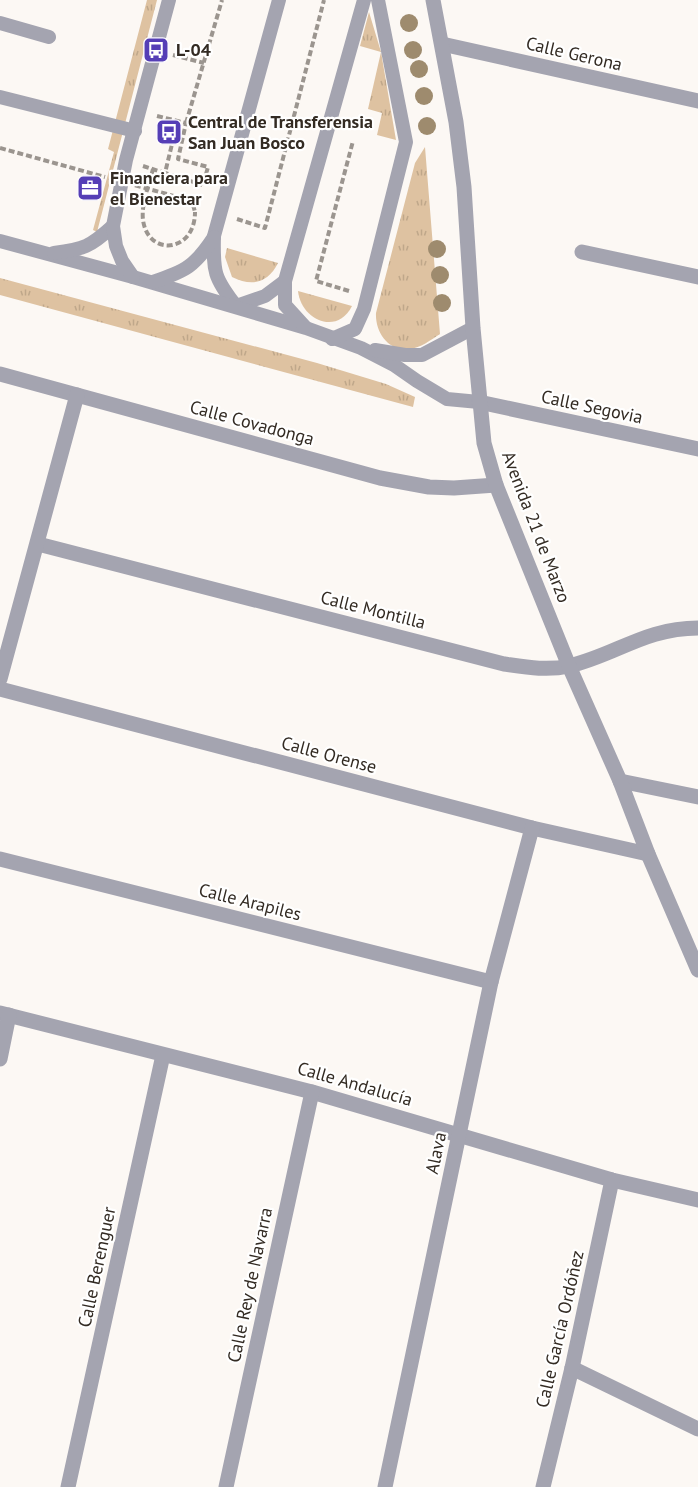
<svg xmlns="http://www.w3.org/2000/svg" width="698" height="1487" font-family="'PT Sans',sans-serif">
<style>
.grass{fill:url(#grass-tufts)}
.lines{fill:none;stroke-linecap:round;stroke-linejoin:round}
.path{stroke:#9b958f;stroke-width:4;stroke-dasharray:6 3;stroke-linecap:butt}
.service{stroke:#a4a4b0;stroke-width:14}
.minor{stroke:#a4a4b0;stroke-width:15}
.tertiary{stroke:#a4a4b0;stroke-width:15}
.path-bridge{stroke:#9b958f;stroke-width:4;stroke-dasharray:6 3;stroke-linecap:butt}
.tree{fill:#9e8b6e}
.labels{text-anchor:middle;stroke-width:4.5;stroke-linejoin:round;paint-order:stroke}
.poi-label{font-size:18px;font-weight:bold;fill:#332b23;stroke:#fff;text-anchor:start}
.street-label{font-size:18px;fill:#332b23;stroke:#fff}
</style>
<defs>
<pattern id="grass-tufts" width="24" height="20" patternUnits="userSpaceOnUse" patternTransform="scale(1.5)"><rect width="24" height="20" fill="#dec2a1"/><path d="M3 7l-1-3M5 7V3M7 7l1-3M15 17l-1-3M17 17v-4M19 17l1-3" fill="none" stroke="#bfa78a"/></pattern>
</defs>
<rect width="100%" height="100%" fill="#fcf8f4"/>
<!-- grass -->
<g class="grass">
<polygon points="147,0 157,0 97,232 93,230 114,152 108,149"/>
<polygon points="369,12 381,52 396,140 377,135 382,113 368,109 381,52 360,46"/>
<path d="M425,147L440,334C431,340 420,348 410,349C388,352 375,332 376,313L415,163Z"/>
<path d="M227,248L278,263C268,283 252,287 232,277L225,257Z"/>
<polygon points="0,278 317,363 386,384 415,397 413,407 0,295"/>
<path d="M298,291L352,306C337,336 301,320 298,291Z"/>
</g>
<g class="lines">
<!-- path -->
<g class="path">
<polyline points="173,55 204,63"/>
<polyline points="157,116 186,123 178,159 208,167 203,185 165,173"/>
<polyline points="186,123 222,0"/>
<polyline points="0,148 105,177"/>
<polyline points="143,166 165,173 173,140 162,138"/>
<path d="M153,169C149,185 141,204 143,220C148,257 195,253 195,212"/>
<polyline points="237,219 265,228 324,0"/>
<polyline points="349,291 316,281 353,141"/>
</g>
<!-- service -->
<g class="service">
<path d="M279,0L214,236C213,272 214,278 236,306L265,296L285,281"/>
<polyline points="0,23 49,37"/>
<polyline points="0,97 135,131"/>
<polyline points="0,241 133,277 306,328 361,348 394,365 417,381 447,399 479,402"/>
<path d="M54,253C84,249 90,247 113,226"/>
<polyline points="133,277 122,261 116,246 113,226 126,160 169,0"/>
<path d="M153,282C186,271 195,266 214,237"/>
<polyline points="305,327 285,305 285,281 364,0"/>
<polyline points="332,339 355,329 364,309 406,142 378,0"/>
<polyline points="375,350 405,355 422,355 473,328"/>
</g>
<!-- minor -->
<g class="minor">
<polyline points="442,44 698,101"/>
<polyline points="582,252 698,277"/>
<polyline points="0,374 380,478 429,487 454,488 496,485"/>
<polyline points="479,402 698,449"/>
<path d="M38,544L504,664C525,667 547,671 569,666C616,655 645,628 698,628"/>
<polyline points="0,679 77,395"/>
<polyline points="0,689 532,828 648,854"/>
<polyline points="620,781 698,797"/>
<polyline points="0,859 491,982"/>
<polyline points="0,1013 312,1092 612,1180 698,1200"/>
<polyline points="0,1059 9,1015"/>
<polyline points="572,1368 698,1429"/>
<polyline points="68,1487 163,1055"/>
<polyline points="226,1487 312,1092"/>
<polyline points="385,1487 491,982 532,828"/>
<polyline points="543,1487 572,1368 612,1180"/>
</g>
<!-- tertiary -->
<polyline class="tertiary" points="433,0 456,122 464,187 473,328 484,443 496,485 569,666 620,781 648,854 698,970"/>
<!-- path-bridge -->
<polyline class="path-bridge" points="109,178 192,201 195,212"/>
</g>
<!-- trees -->
<g class="tree">
<circle cx="409" cy="23" r="9"/>
<circle cx="413" cy="50" r="9"/>
<circle cx="419" cy="69" r="9"/>
<circle cx="424" cy="96" r="9"/>
<circle cx="427" cy="126" r="9"/>
<circle cx="437" cy="249" r="9"/>
<circle cx="440" cy="275" r="9"/>
<circle cx="442" cy="303" r="9"/>
</g>
<!-- icons -->
<defs>
<g id="bus-square" transform="scale(1.35)"><rect x="-9" y="-9" width="18" height="18" rx="4" fill="#553eb6" stroke="#fff"/><path d="M-5-6H5V4H4V6H2V4H-2V6H-4V4H-5ZM-3.5-4V0h7V-4ZM-3.5 1.2v1.5H-2V1.2ZM2 1.2v1.5H3.5V1.2Z" fill="#fff"/></g>
<g id="office-square" transform="scale(1.35)"><rect x="-9" y="-9" width="18" height="18" rx="4" fill="#553eb6" stroke="#fff"/><path d="M-6-3h4V-5.5h4V-3h4V5H-6ZM-1-4.5V-3h2v-1.5ZM-6 0V1H6V0Z" fill="#fff"/></g>
</defs>
<g fill-rule="evenodd">
<use href="#bus-square" x="156" y="50"/>
<use href="#bus-square" x="169" y="132"/>
<use href="#office-square" x="90" y="188"/>
</g>
<g class="labels">
<!-- poi labels -->
<g class="poi-label">
<text x="176" y="56">L-04</text>
<text x="188" y="128">Central de Transferensia<tspan x="188" dy="21">San Juan Bosco</tspan></text>
<text x="110" y="184">Financiera para<tspan x="110" dy="21">el Bienestar</tspan></text>
</g>
<!-- street labels -->
<g class="street-label">
<text transform="translate(574 54) rotate(13)" y="6">Calle Gerona</text>
<text transform="translate(592 407) rotate(12)" y="6">Calle Segovia</text>
<text transform="translate(252 423) rotate(15)" y="6">Calle Covadonga</text>
<text transform="translate(536 527) rotate(69)" y="6">Avenida 21 de Marzo</text>
<text transform="translate(373 610) rotate(14)" y="6">Calle Montilla</text>
<text transform="translate(329 755) rotate(15)" y="6">Calle Orense</text>
<text transform="translate(250 902) rotate(14)" y="6">Calle Arapiles</text>
<text transform="translate(355 1084) rotate(16)" y="6">Calle Andalucía</text>
<text transform="translate(436 1153) rotate(-78)" y="6">Alava</text>
<text transform="translate(97 1267) rotate(-78)" y="6">Calle Berenguer</text>
<text transform="translate(250 1285) rotate(-78)" y="6">Calle Rey de Navarra</text>
<text transform="translate(560 1329) rotate(-77)" y="6">Calle García Ordóñez</text>
</g>
</g>
</svg>
